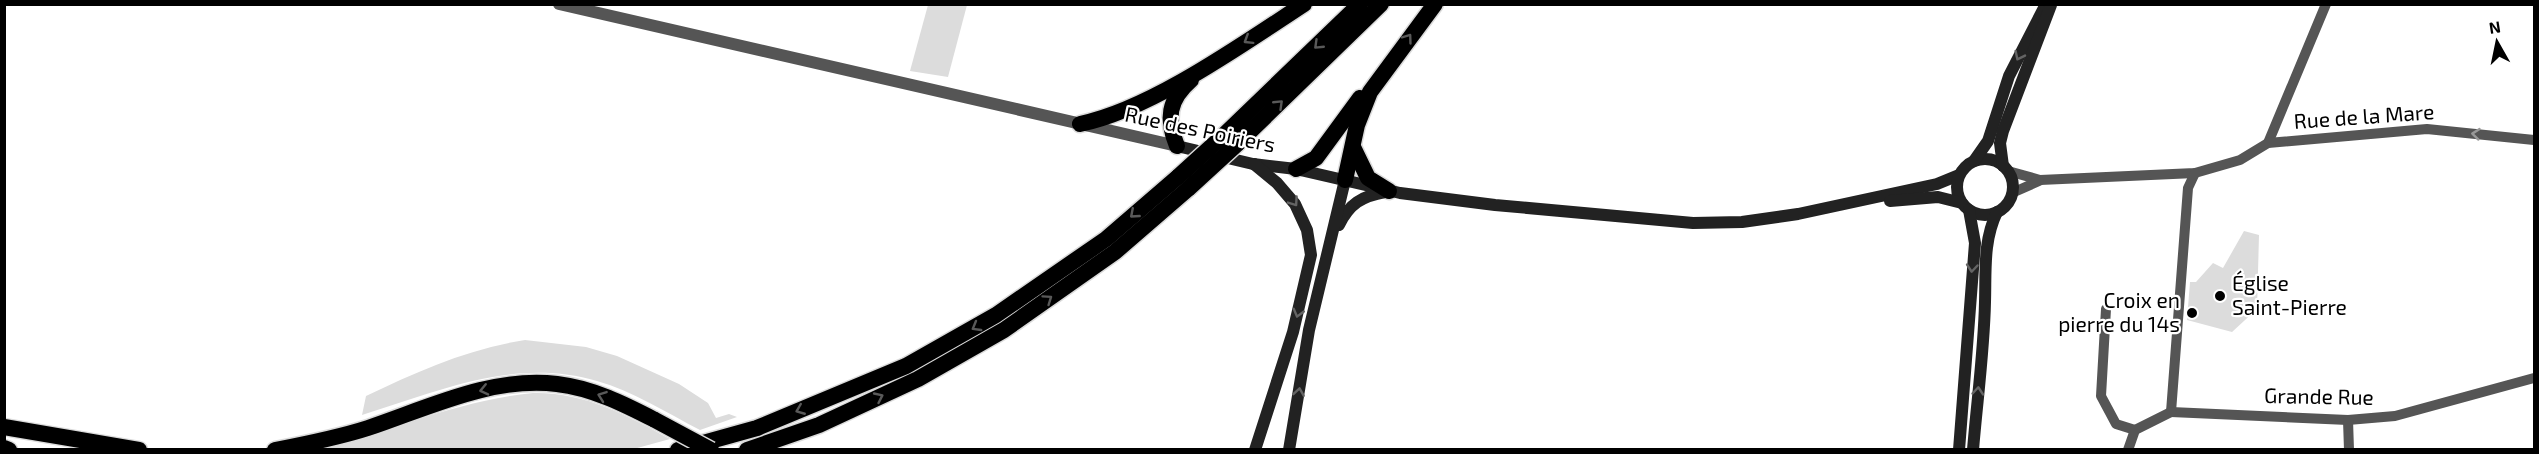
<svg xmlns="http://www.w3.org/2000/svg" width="2539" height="454" font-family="'Exo 2',sans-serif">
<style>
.green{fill:#dcdcdc}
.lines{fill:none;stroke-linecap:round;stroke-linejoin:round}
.trunk-casing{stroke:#dbdbdb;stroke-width:19}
.minor{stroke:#555;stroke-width:10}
.tertiary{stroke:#555;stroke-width:12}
.secondary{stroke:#222;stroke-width:12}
.trunk{stroke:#000;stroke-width:16}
.trunk-bridge-casing{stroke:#dbdbdb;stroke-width:19;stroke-linecap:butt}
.trunk-bridge{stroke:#000;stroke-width:16}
.oneway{stroke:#595959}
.oneway2{stroke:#646464}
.oneway3{stroke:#999}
.poi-dot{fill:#000;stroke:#fff;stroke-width:2}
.labels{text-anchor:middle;stroke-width:4.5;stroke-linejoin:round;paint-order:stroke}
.street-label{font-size:21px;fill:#000;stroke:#fff}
.poi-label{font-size:21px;fill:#000;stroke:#fff;text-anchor:start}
</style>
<rect width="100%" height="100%" fill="#fff"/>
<!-- green -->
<g class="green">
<polygon points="928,5 967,5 948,77 910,71"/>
<polygon points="2244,231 2259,235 2257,309 2232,332 2187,320 2190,282 2196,282 2213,263 2223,268"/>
<path d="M525,340L586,347L617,356L679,384L708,403L716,418L729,414L737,417L700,430C667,413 633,391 597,381C515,357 439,391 362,415L366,396C418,371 468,349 525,340Z"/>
<path d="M533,393C585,392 626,415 670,439L630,450H315C387,432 459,400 533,393Z"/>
</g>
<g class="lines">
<!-- trunk casing -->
<g class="trunk-casing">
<g id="trunk">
<path d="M1080,124C1150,110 1243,44 1304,4"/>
<polyline points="1223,136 1360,4"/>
<polyline points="1237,144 1381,4"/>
<path d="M1177,146C1166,119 1168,100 1191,80"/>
<polyline points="1353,147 1368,178 1389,191"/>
<polyline points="1296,169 1316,158 1360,98"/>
<polyline points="1345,180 1357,125 1370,92 1435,4"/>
<polyline points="4,427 139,450"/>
<polyline points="4,448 9,450"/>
<path d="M275,450C306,444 337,438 368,428C428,408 492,376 557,384C592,388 624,404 655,420"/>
<polyline points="678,450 757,428 906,366 996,315 1106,239 1179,176"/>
<polyline points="747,450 819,425 918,379 1004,330 1115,252 1189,188"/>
</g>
</g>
<!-- minor -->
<g class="minor">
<polyline points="2268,143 2326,4"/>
<polyline points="2008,171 2040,180 2195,173 2240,160 2268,143 2427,129 2534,140"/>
<polyline points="2012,193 2039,181"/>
<polyline points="2106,309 2101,396 2116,424 2135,430"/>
<polyline points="2171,412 2348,420 2395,416 2534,378"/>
<polyline points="2171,412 2188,188 2195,173"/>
<polyline points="2348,420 2349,450"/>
<polyline points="2128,450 2135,430 2171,412"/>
</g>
<!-- tertiary -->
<polyline class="tertiary" points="559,4 1177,146"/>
<!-- secondary -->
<g class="secondary">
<polyline points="1177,146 1253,164 1296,169 1400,193 1495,205 1693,223 1742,222 1798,214 1937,184 1959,175"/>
<circle cx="1985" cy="187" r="28"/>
<polyline points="1974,161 1988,141 2009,76 2046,4"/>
<polyline points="1254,164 1277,183 1295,204 1307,230 1311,255 1293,332 1255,450"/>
<polyline points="2003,166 2000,143 2003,131 2051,5"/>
<polyline points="1890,201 1938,197 1962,203"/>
<path d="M1339,225C1349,204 1362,196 1385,192"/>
<polyline points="1289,450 1309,330 1345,180"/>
<polyline points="1959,450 1975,243 1969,210"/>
<path d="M1973,450C1977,401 1984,351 1985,302C1986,271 1983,241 1997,212"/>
</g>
<!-- trunk -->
<use href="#trunk" class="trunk"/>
<!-- trunk-bridge casing -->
<g class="trunk-bridge-casing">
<g id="trunk-bridge">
<polyline points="1179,176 1223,136"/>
<polyline points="1189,188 1237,144"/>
<polyline points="655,420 711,450"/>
</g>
</g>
<!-- trunk-bridge -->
<use href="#trunk-bridge" class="trunk-bridge"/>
</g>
<!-- one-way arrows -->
<defs><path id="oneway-chevron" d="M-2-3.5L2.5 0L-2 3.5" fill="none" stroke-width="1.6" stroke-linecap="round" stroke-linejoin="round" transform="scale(1.5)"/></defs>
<g class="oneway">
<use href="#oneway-chevron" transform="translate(1408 38) rotate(-54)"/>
<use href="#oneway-chevron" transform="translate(1248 40) rotate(148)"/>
<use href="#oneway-chevron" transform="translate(1318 45) rotate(136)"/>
<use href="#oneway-chevron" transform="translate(1279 104) rotate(-44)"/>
<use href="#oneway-chevron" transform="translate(1134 214) rotate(139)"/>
<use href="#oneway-chevron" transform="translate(1048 299) rotate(-35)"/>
<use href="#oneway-chevron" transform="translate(976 327) rotate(150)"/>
<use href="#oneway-chevron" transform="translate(484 390) rotate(167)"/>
<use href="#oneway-chevron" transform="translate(602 396) rotate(-160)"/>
<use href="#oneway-chevron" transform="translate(879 397) rotate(-25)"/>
<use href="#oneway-chevron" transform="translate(800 410) rotate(158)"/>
</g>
<g class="oneway2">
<use href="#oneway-chevron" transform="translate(2019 56) rotate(116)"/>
<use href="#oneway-chevron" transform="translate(1294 202) rotate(55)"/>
<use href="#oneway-chevron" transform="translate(1972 268) rotate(95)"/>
<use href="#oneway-chevron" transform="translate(1298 313) rotate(105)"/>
<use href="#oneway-chevron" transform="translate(1978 391) rotate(-85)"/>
<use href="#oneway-chevron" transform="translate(1299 392) rotate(-81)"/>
</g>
<use class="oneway3" href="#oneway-chevron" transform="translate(2476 134) rotate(-174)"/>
<!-- markers -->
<g class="poi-dot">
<circle cx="2220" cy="296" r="6"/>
<circle cx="2192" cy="313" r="6"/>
</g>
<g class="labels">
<!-- street labels -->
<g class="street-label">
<text transform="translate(2364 117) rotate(-4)" y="7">Rue de la Mare</text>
<text transform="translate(1200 130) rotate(12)" y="7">Rue des Poiriers</text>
<text transform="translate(2319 397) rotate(1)" y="7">Grande Rue</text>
</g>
<!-- poi labels -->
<g class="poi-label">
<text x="2232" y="291">Église<tspan x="2232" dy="24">Saint-Pierre</tspan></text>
<text x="2180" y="308" text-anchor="end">Croix en<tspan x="2180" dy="24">pierre du 14s</tspan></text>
</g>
</g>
<!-- border -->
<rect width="2539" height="454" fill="none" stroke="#000000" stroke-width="12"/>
<!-- north arrow -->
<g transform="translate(2497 42) rotate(351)" stroke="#ffffff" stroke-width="4.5" paint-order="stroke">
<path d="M0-4.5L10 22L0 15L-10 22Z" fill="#000000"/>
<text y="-9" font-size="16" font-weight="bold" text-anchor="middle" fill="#000000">N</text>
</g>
</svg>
